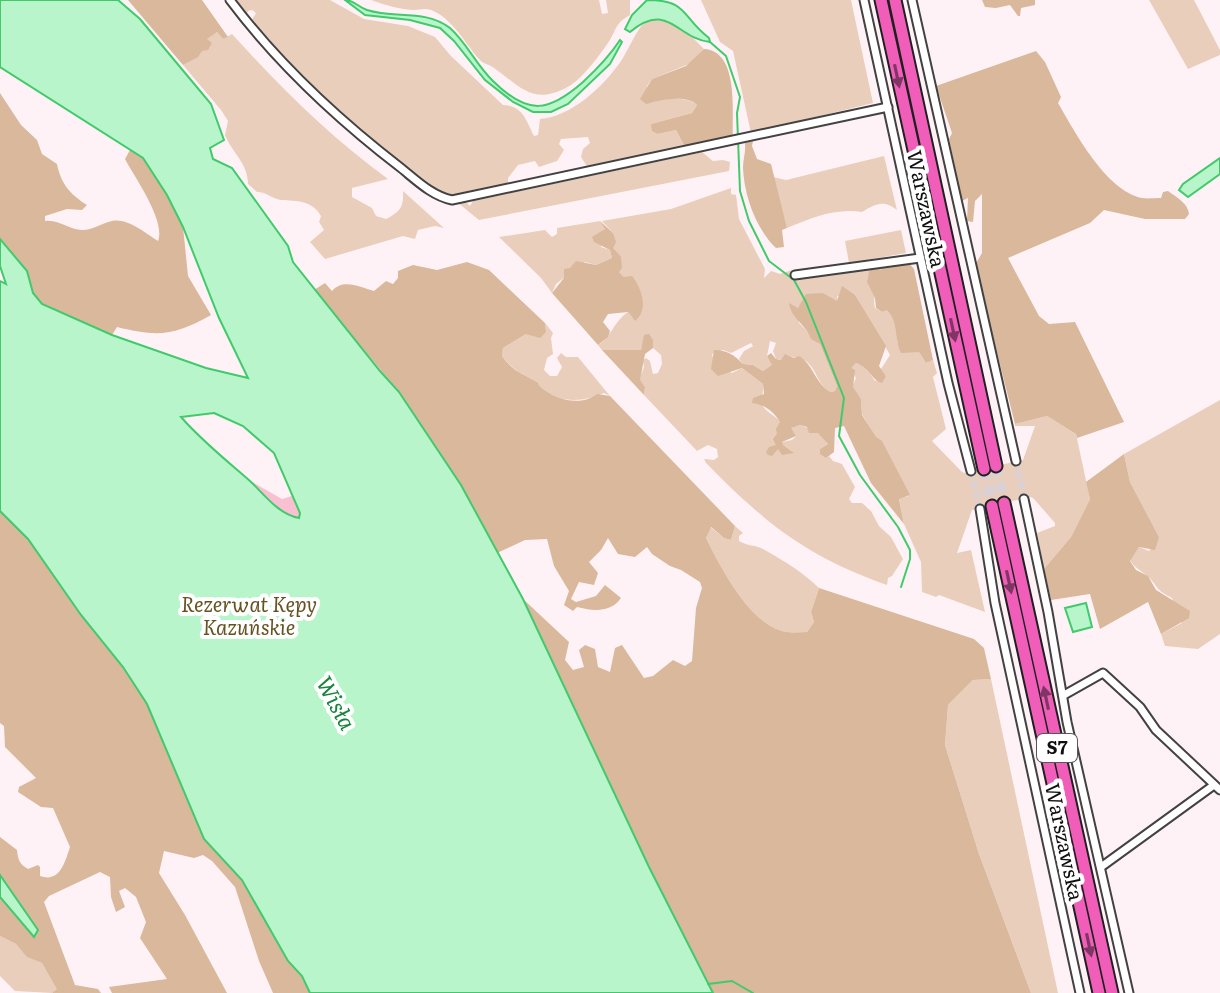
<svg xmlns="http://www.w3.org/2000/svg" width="1220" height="993" font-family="Literata,serif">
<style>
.green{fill:#e9cebc}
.forest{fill:#d9b89b}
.sand{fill:#f9c0d1}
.water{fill:#b8f5ca;stroke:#41ca6c;stroke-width:2;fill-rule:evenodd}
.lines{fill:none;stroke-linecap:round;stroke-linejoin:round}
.stream{stroke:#41ca6c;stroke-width:2}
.minor-tunnel{stroke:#dbd0d3;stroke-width:7;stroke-dasharray:7 3.5;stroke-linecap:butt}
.highway-tunnel{stroke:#dbd0d3;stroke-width:11;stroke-dasharray:11 5.5;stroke-linecap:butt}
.minor-casing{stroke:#424242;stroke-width:11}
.highway-casing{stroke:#202020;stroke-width:15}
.minor{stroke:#fff;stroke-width:7}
.highway{stroke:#f05eba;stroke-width:11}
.oneway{fill:#803664}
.labels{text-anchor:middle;stroke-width:8;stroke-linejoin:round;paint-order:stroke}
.shield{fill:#fff;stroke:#575757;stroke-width:2}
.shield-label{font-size:18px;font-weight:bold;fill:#0f0f0f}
.street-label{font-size:20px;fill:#0f0f0f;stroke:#fff}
.park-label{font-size:20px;font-style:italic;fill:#665220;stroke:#fff}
.water-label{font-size:22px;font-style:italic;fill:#19833e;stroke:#fff}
</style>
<rect width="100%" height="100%" fill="#fff2f6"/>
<!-- green -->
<g class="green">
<path d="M232,0H330L364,19L408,26L435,37L451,56L503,105C523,106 526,120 534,136L538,135L540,119C571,117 604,86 621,61C630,47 635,32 647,19H674L704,49L689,64L652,79L647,86L650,103C662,98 688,96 697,105L692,113L651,124L658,134L676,130L685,147L588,168L581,157L583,149L590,143L588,137L561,139L559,144L564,150L557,161L539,167L535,161L518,165L508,178V185L456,197L438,193L330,108L250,23L256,13L252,10L248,11L245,18Z"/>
<path d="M371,0H599L602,14L608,13L606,0H630V15C614,24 617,30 608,43C599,56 584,76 571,85C534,107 522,88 494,68C489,64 483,64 479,59C465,43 452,18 431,10C425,8 420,10 413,10C399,9 384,5 371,0Z"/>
<polygon points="701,0 851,0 873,103 751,133 733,51 720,42"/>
<polygon points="1149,0 1194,0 1220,50 1220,55 1188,69"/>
<path d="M217,32L223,39L232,34C281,88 329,136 388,179L352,188V197L372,208L376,216L386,219C400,212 404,207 403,191L444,228L435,226L418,230L415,239L403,236L325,259L310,242L324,230L319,222L321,216C312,200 297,201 281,200C272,199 267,192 257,192L248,184C248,163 232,153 225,135L228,121L221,110L183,65C206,53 200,40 217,32Z"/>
<polygon points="702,152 713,161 723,160 730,162 729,171 479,220 457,202 465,201 470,206 473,201"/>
<path d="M884,156L897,210C883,199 875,204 862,212C835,208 812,218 787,228L773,177L786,180Z"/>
<path d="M731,188V194L736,195L739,219L765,269L764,278L771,271L780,274L792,270L793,276L882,263L883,270L877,271L874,303L875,308L882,312L888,309C896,318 898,331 897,342L919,352L926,363L933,360L937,373L933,377L946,429L932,441L961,471L964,473L1023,460L1035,426H1015V424L1047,416L1076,434L1090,499L1071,537L1044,569L1037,533L1055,526V523L1034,499L1031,497L972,510L957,553L971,550L985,612L939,595L936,597L922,592L921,562L904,524L899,498L909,496L862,414L861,399L852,387L856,378L850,368L856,363L865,366L875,381L886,376L881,369L890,355L855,295L837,296L838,301H835L823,293L797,308L799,323L820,344L837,386L835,391L831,392C817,385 818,371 806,361C802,358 793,358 787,355L782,360L776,359L773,351L776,343L770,341L767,356L773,365L763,371L753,365L743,364L739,359L744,351L753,346L751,343L731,353L723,350L712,354L714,363L732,373L742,368L763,384C764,390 761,398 762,404C764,411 776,416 781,422L777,434L778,449L784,446L782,442L792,440L796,436L790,428L800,425L818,432L828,444L820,449L826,458L829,456L833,461L842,464L855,487L849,499L852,503H862L871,511L879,526L891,537L903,559L892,576L888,578L887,585C806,556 766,524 706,463L704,459L714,460L718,457L717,449L708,445L697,451L644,395L645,387L639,380L644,367L643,360L646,358L650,361L653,374L658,373L662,364L661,355L653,348V340L642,346L641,350H602L598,345C612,337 612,323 628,312L635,321L624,277L619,272L612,248L613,233L602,221L671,209Z"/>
<polygon points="600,221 605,228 602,233 601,247 610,250 612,258 596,265 585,262 556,284 552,293 541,278 499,237 545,230 552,237 557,234 557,228"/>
<polygon points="901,230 906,253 849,263 845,241"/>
<path d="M545,323L553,333L551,338L553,354L547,358L544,370L550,376H557L562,367L557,358L561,353L566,357H578L610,396L604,393C584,402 560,404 542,388C533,381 543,385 533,380C518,371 514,371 502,356L503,348L526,334L546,332Z"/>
<path d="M1220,400V634L1198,649L1165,646L1161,634L1182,623L1172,598C1153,589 1158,584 1146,575C1139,569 1135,568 1130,560L1139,547L1149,551L1159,537L1130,482L1124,454Z"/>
<path d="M735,526L743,533L739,536V541C747,546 756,545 763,549C783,560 804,573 819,588L811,612L814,622L807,632C800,632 793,633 787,632C751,627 721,568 706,538L710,527L724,538L731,540Z"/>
<polygon points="991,679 1058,993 1031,993 979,854 945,745 948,705 973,680"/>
<polygon points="0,936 16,944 28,957 42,963 58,989 52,993 15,991 0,976"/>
</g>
<!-- forest -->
<g class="forest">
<polygon points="128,0 202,0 228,37 223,39 217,32 207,39 212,43 208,50 202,51 198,57 183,65"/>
<polygon points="982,0 1035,0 1035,5 1021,8 1020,16 1018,16 1010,5 996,8 985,7"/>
<path d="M704,49C739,51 732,111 733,136L685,147L676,130L658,134L652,131L651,124L692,113L697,105C687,94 660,100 646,104L640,99L652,79L686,66Z"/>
<path d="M1036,51L1045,62L1061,97L1058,103C1075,132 1106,191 1142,198C1148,199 1155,198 1161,198L1163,192L1168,191C1176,197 1188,203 1189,214L1185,219H1145L1104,210L1090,223L1008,258L1039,316L1049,324L1075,322L1124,422L1077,438L1076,434L1047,416L1015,424L975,265L982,253V194L975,201L973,222L967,221L968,198L962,201L949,139L952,133L936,86Z"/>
<path d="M0,93L21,125L37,140L42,154L57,164C61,184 70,194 87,205L82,210L67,209L45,216V221C59,219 69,230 82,230C93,230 102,223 112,221C128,218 145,233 158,241C166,221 135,178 125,159L130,150L143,158L167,195L183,227L188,276L211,315C174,336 158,337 117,327L112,335L42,304L33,293L27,271L0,239Z"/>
<path d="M753,141L752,146L757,159L771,164L787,228L782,230L784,247L776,248C756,229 744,195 743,168C743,159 746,152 745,143Z"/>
<path d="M600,221L613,233L616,242L613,248L621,257L622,268L619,272L624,277L632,276C642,289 649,310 635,321L628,312L608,314L603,322L610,331L608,337L598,345L552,293L564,278V269L570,268L576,261L596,265L612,258L610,250L594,242L592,237L605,229Z"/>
<path d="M907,261L914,269L933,360L926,363L919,352L901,353C894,338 899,322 887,310L882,312L876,308L875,298L867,282L870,268L882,270V263Z"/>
<path d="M467,262L489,270L545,323L546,332L540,338L526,334L503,348L502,356C514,372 518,371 533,380C543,385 534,381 542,388C557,401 582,406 597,394L610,396L735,526L731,540L724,538L711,527L706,538C721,568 751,627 787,632C793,633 800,632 807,632L814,622L811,612L819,588L974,639L984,648L991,679L973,680L948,705L945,745L979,854L1031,993H713L649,867L523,599L569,642L565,660L573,670L584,667L579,650L585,645L595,649L598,667L610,672L615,648L622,645L644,678L653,676L673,660L685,666L692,661L696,608L702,588L700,582L681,570L670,566L652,554L647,547L635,557L618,554L608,538L601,550L589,562L598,573L594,585L579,582L571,599L576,602L596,596L605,585L621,598C611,613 592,611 577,607L573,611L564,605L569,591L554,566L547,539L525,540L497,553L461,485L399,392L314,290L325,283L332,291C343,278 360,287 374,291L386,281L393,284L398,278V271L413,265L437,270Z"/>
<path d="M842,286L855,295L886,346L879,366L886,376L882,383C870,379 871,368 856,363L851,368L855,370L853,387L861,399L862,415L876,437L882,441L910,495L899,499L904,524L871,483L844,426L835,428L834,452L826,458L820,454V449L828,444L818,433H809L807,427L800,425L791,428L796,436L782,442L784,446L794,453L782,455L778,449L772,456L768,455L766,452L769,447L776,445L773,439L777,434L776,429L780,422C774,412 764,404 752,403L753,398L764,394L763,384L742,368L718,376L711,369L714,350C727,350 734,355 743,364L753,365L763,371L772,365L767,356L771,353L776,359L781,360L785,354L794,358L799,356C814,365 815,384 831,392L835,391L837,386L820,344L811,339C807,325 791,319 789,303L798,308L806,294L823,293L837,301Z"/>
<polygon points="649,334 653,340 653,348 645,354 640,380 645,387 644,395 602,350 641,350 644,335"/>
<polygon points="1124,454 1130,482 1159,537 1155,550 1139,547 1130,561 1136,570 1148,576 1156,590 1190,611 1189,618 1161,634 1148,602 1100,629 1090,594 1051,600 1044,569 1071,537 1090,499 1086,482"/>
<path d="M0,511L28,539L81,615L123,667L147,704L204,839L242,880L288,961L302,977L310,993H273L259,961L235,887L212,861L203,855L194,858L164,851L159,873L185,915L227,993H112L109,987L167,979L140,938L146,922L136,897L125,888L119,891L125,907L116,912L111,897L110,877L100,872L49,896L44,902L75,985L98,989L101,993H52L57,989L42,963L27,957L16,944L0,936V897L38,930L0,875V837L17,850C18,859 19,864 28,869L38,865L40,867V876C60,883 65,862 70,847L53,808L41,807L18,792L19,787L36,778L5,747L4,726L0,723Z"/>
</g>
<!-- sand -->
<polygon class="sand" points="249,480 282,499 292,496 300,514 299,519 278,509"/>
<!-- water -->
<g class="water">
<path d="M0,0H118L140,19L211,104L224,140L210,148L213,159L232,168L288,246L293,262L380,371L399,392L461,485L523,599L649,867L713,993H310L302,976L288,961L242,880L204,839L147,704L123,667L81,615L28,539L0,511V281L6,284L0,266V239L27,271L33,293L42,304L112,335L206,368L248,378L219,318L183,227L167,195L143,158L0,67ZM214,413L243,426L274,453L300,513L299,518C278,514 265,495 250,481C226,460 202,441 181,417Z"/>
<path d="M345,0C354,0 358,7 367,10C395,19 425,9 450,28C467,43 476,65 493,81C528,116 549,112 583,82C597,69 609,57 620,40L622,42L610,64L568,104L551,112H533L513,102L485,80L454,41L440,28L410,20L365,15Z"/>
<path d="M647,0C689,0 681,17 709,38L710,42C677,39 668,0 630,32L625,29L632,15Z"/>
<polygon points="1220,158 1220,174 1188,197 1179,190 1183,184"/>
<polygon points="1086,603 1092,627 1073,632 1065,608"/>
<polygon points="0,875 38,930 34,937 0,897"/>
</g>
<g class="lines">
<!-- stream -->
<g class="stream">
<polyline points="710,42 726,56 740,97 737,113 740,191 749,221 769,261 794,280 806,302 844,398 839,436 860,475 898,527 910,550 910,559 901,587"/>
<polyline points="708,984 732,981 753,993"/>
</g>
<!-- minor-tunnel -->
<g class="minor-tunnel">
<polyline points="1016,461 1024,499"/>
<polyline points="971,471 980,509"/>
</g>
<!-- highway-tunnel -->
<g class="highway-tunnel">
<polyline points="996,466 1004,503"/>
<polyline points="984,469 992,506"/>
</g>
<!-- minor casing -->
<g class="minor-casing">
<g id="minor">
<path d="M230,0C279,65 336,118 401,168C416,180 432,196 452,200L888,107"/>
<polyline points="864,0 948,383 971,471"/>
<polyline points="912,0 1016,461"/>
<polyline points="795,275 920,258"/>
<polyline points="1024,499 1048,612 1067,722 1129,993"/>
<polyline points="980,509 995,603 1080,993"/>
<polyline points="1064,695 1103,673 1140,707 1156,730 1220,790"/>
<polyline points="1101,867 1214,785"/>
</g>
</g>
<!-- highway casing -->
<g class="highway-casing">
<g id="highway">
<polyline points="881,0 984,469"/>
<polyline points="895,0 996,466"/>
<polyline points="1004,503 1112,993"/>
<polyline points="992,506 1099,993"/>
</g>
</g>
<!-- minor -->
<use href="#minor" class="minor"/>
<!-- highway -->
<use href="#highway" class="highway"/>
</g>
<!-- one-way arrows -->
<defs><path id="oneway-solid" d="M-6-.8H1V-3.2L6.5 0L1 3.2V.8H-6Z" transform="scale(2)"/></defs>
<g class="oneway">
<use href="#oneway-solid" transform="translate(897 76) rotate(78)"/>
<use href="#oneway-solid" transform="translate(953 330) rotate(78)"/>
<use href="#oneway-solid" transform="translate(1009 582) rotate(78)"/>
<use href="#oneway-solid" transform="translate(1046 698) rotate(-102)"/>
<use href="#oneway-solid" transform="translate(1089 945) rotate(78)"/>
</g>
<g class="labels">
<!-- shield labels -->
<rect class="shield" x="1037" y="734" width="40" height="28" rx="6"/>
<g class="shield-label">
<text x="1057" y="754">S7</text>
</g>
<!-- street labels -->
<g class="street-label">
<text transform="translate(926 209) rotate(78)" y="7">Warszawska</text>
<text transform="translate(1064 842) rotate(78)" y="7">Warszawska</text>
</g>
<!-- park labels -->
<g class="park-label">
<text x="249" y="612">Rezerwat Kępy<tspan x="249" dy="23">Kazuńskie</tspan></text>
</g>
<!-- water labels -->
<g class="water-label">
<text transform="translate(336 703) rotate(62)" y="8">Wisła</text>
</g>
</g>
</svg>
